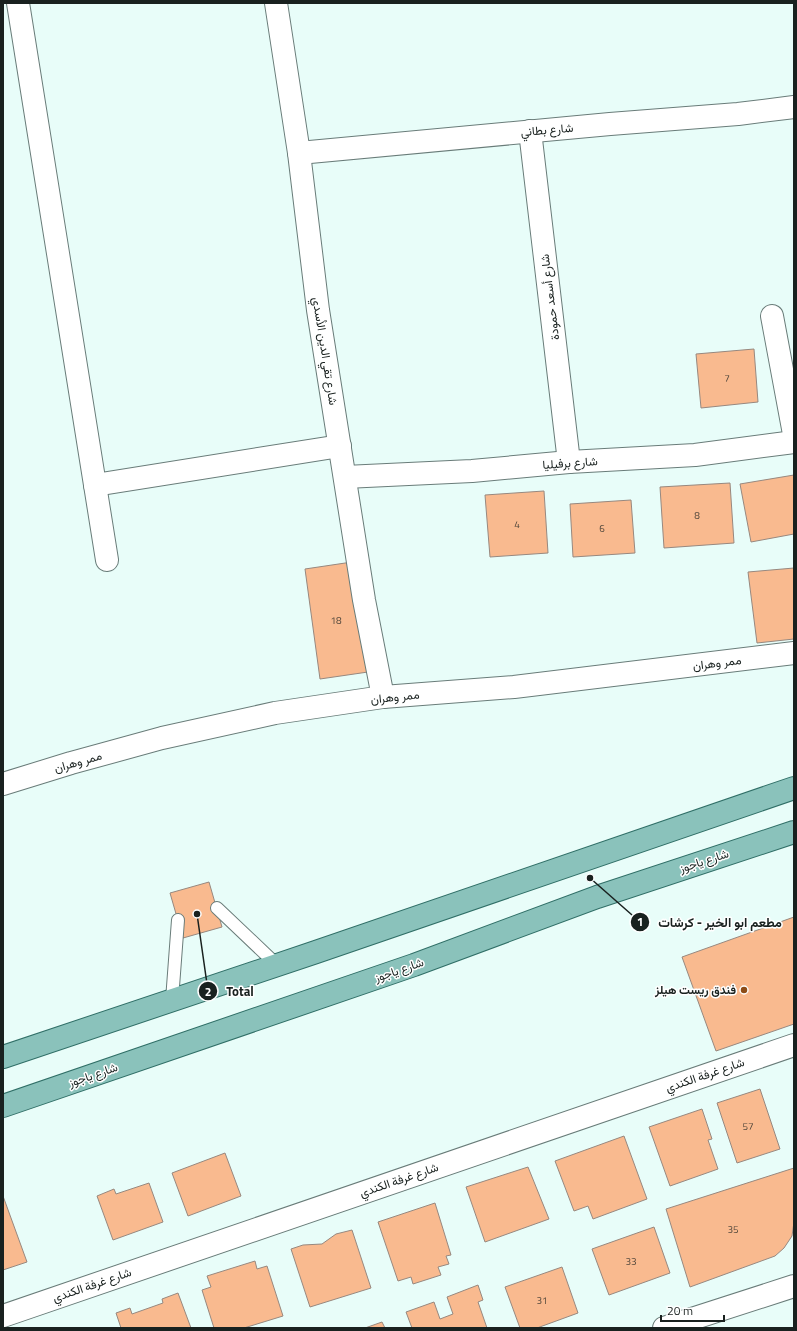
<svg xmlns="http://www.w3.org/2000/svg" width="797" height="1331" font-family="'Titillium Web',Vazirmatn,sans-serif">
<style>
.building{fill:#f9ba8f;stroke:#97887f}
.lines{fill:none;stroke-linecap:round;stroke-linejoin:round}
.service-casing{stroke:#697c79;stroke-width:14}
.minor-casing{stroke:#697c79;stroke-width:24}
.primary-casing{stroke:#306f67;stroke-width:24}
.service{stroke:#fff;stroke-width:12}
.minor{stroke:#fff;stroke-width:22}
.primary{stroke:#8ac2bb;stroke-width:22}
.poi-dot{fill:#8d4c17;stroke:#fff;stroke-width:1.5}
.labels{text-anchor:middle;stroke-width:3;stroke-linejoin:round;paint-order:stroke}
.number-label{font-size:10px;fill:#51473b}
.street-label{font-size:12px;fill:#19211f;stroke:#fff}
.poi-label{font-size:12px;font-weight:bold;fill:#19211f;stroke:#fff;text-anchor:end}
.leader{fill:none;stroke:#19211f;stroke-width:1.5}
.callout-dot{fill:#19211f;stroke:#fff;stroke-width:1.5}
.mark-label{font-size:12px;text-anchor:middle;font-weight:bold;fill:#fff}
.callout-label{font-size:13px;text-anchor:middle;font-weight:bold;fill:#19211f;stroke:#fff;stroke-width:3;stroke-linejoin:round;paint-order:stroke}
</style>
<rect width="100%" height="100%" fill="#e8fdf9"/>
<!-- building -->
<g class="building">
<polygon points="754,349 758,402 701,408 696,354"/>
<polygon points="794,475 794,534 751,542 740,484"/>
<polygon points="730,483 734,543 664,548 660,487"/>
<polygon points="544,491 548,553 490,557 485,495"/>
<polygon points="631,500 635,553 573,557 570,504"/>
<polygon points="352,562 368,672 320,679 305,569"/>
<polygon points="794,568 794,639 757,643 748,572"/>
<polygon points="209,882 222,927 183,938 170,893"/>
<polygon points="794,917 794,1024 716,1051 682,957"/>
<polygon points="760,1089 780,1149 737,1163 717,1103"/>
<polygon points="702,1109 712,1139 708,1140 718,1169 670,1186 649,1127"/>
<polygon points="624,1136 647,1199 593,1219 588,1206 574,1211 555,1161"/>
<polygon points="225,1153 241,1196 188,1216 172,1173"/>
<polygon points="528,1167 549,1219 485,1242 466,1187"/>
<polygon points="794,1168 794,1222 792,1236 784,1248 775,1256 690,1287 666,1209"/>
<polygon points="149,1183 163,1222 113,1240 97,1196 114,1189 116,1194"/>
<polygon points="3,1196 27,1262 3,1270"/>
<polygon points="435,1203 451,1255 446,1256 449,1264 438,1267 441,1275 413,1284 411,1277 398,1281 378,1222"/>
<polygon points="654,1227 670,1273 609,1295 592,1249"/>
<polygon points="352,1230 371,1288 310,1307 291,1249 303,1245 322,1244 336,1234"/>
<polygon points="255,1261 257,1269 267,1266 283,1316 244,1328 214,1328 202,1290 211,1287 207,1276"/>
<polygon points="562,1267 578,1313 537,1328 520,1328 505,1287"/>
<polygon points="478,1285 483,1300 478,1302 487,1328 412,1328 406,1312 434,1302 440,1319 453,1314 447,1297"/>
<polygon points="178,1293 191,1328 121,1328 116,1313 130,1308 132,1314 163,1303 162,1299"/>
<polygon points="382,1322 385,1328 365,1328"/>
</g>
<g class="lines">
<!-- service casing -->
<g class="service-casing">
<g id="service">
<polyline points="217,908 277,965"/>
<polyline points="172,1000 178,920"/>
</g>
</g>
<!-- minor casing -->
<g class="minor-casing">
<g id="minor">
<polyline points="18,3 107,560"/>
<polyline points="276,3 299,153 318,310 364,600 383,697"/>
<polyline points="530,131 569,462"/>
<polyline points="299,153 610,124 738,114 794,107"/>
<polyline points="772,316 794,434"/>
<polyline points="345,477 472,471 569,462 695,455 794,442"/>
<polyline points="95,485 340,446"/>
<polyline points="3,784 71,763 162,738 275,713 383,697 514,687 794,653"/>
<polyline points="3,1316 794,1045"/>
<polyline points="664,1328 794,1286"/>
</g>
</g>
<!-- primary casing -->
<g class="primary-casing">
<g id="primary">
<polyline points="3,1057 316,952 794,788"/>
<polyline points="3,1106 414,965 597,897 794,832"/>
</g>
</g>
<!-- service -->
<use href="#service" class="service"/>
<!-- minor -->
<use href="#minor" class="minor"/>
<!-- primary -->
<use href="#primary" class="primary"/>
</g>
<!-- markers -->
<circle class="poi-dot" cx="744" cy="990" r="4"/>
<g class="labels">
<!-- number labels -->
<g class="number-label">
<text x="727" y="382">7</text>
<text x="697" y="519">8</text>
<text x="517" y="528">4</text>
<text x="602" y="532">6</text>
<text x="336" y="624">18</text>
<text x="748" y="1130">57</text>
<text x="733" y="1233">35</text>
<text x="631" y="1265">33</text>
<text x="542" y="1304">31</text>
</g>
<!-- street labels -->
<g class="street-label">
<text transform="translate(547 130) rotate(-5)" y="4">شارع بطاني</text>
<text transform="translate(550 297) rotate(-97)" y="4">شارع أسعد حمودة</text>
<text transform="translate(325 351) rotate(81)" y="4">شارع تقي الدين الأسدي</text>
<text transform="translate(570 463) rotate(-4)" y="4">شارع برفيليا</text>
<text transform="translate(717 663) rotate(-7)" y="4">ممر وهران</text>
<text transform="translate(395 697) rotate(-6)" y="4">ممر وهران</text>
<text transform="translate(78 762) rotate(-16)" y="4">ممر وهران</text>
<text transform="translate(704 861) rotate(-18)" y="4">شارع ياجوز</text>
<text transform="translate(399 970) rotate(-19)" y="4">شارع ياجوز</text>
<text transform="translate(93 1075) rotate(-19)" y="4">شارع ياجوز</text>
<text transform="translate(705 1075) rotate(-19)" y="4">شارع غرفة الكندي</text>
<text transform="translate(399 1180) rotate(-19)" y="4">شارع غرفة الكندي</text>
<text transform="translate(92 1285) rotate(-19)" y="4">شارع غرفة الكندي</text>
</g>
<!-- poi labels -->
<g class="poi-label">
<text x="736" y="994">فندق ريست هيلز</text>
</g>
</g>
<!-- callouts -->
<path class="leader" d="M590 878L640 922M197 914L208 991"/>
<g class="callout-dot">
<circle cx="590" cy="878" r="4"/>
<circle cx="197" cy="914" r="4"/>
<circle cx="640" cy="922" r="10"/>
<circle cx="208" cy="991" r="10"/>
</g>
<g class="mark-label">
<text x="640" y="926">1</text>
<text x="208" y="996">2</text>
</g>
<g class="callout-label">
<text x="720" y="927">مطعم ابو الخير - كرشات</text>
<text x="240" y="996">Total</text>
</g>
<!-- border -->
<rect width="797" height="1331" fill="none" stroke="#19211f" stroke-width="8"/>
<!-- scale -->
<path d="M661 1315v6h63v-6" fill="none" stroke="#19211f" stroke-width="2"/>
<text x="667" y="1315" font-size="12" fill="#19211f" stroke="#ffffff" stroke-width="3" paint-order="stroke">20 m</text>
</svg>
